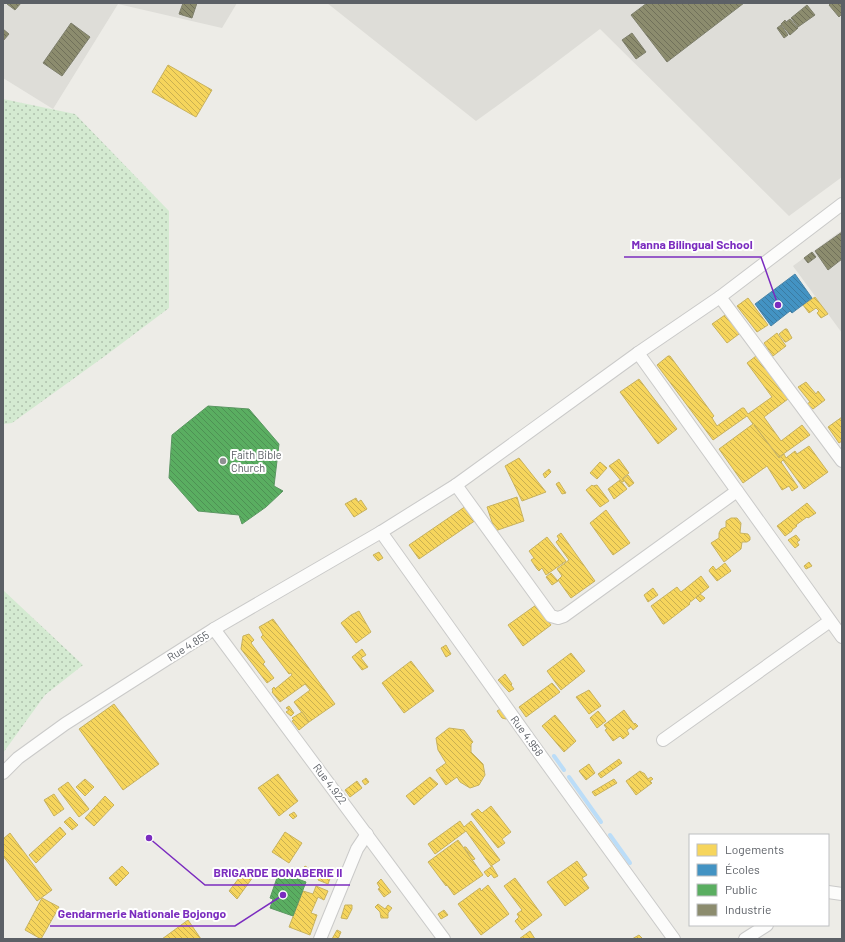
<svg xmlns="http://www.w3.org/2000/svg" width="845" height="942" font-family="Barlow,sans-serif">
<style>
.industrial{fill:#deddd8}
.grass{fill:url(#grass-dots)}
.homes{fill:url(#homes-back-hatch);stroke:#c8b25f}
.schools{fill:url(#schools-back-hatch);stroke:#4a84a7}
.public{fill:url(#public-back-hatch);stroke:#5b9762}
.industry{fill:url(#industry-back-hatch);stroke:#7e7f6c}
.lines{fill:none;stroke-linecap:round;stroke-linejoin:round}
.stream{stroke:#bbddf8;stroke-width:4}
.minor-casing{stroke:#cacac9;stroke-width:14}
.minor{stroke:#fcfcfb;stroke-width:12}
.poi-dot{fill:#8f9193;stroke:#fff;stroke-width:1.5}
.labels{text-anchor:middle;stroke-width:4;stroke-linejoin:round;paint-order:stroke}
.poi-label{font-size:11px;fill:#5c6066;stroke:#fff;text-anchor:start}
.street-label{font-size:11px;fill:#5c6066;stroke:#fff}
.leader{fill:none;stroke:#7b2cbf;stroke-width:1.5}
.callout-dot{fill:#7b2cbf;stroke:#fff;stroke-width:1.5}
.callout-label{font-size:12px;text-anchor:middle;font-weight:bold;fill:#7b2cbf;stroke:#fff;stroke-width:4;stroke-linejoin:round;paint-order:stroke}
</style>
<defs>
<pattern id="grass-dots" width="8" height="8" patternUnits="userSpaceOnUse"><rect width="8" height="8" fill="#d4ead1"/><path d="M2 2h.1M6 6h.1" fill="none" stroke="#afc1ad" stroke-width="1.8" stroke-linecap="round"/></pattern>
<pattern id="homes-back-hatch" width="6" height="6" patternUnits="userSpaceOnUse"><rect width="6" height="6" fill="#f6d55c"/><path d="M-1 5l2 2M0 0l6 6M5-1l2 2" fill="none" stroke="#cab050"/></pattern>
<pattern id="schools-back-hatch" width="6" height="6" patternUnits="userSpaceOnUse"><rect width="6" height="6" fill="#4393c3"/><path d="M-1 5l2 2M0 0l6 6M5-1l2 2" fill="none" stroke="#3b7ba2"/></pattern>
<pattern id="public-back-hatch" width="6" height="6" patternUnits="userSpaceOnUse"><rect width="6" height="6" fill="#5aae61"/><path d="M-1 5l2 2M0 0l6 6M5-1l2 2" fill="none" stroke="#4e9154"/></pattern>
<pattern id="industry-back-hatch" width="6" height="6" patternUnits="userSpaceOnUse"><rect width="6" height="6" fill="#8c8c6e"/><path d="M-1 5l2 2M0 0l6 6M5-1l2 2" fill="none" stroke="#70705a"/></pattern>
</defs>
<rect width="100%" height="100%" fill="#edece7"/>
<!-- industrial -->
<g class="industrial">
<polygon points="3,3 237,3 222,28 118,4 53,109 3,78"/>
<polygon points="327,3 842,3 842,177 789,216 600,29 534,79 476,121"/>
<polygon points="842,230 842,333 793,266"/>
</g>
<!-- grass -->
<g class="grass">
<polygon points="3,99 75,114 169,211 169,308 105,356 12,423 3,424"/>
<polygon points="3,590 83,665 45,695 3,753"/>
</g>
<!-- homes -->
<g class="homes">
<polygon points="168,65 212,90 196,117 152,92"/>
<polygon points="815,297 828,314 821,318 817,313 819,311 816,308 809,313 803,305"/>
<polygon points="748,298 768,325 757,332 737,306"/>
<polygon points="725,315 726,315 739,333 739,334 727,343 712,324"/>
<polygon points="785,329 787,329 792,338 786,342 785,342 779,334"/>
<polygon points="777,333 786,346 773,356 764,343"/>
<polygon points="668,356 670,356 714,416 712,418 717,426 742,408 744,408 748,414 772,397 747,363 756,356 788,399 764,417 781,441 802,425 810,435 779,457 754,425 779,458 784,454 786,458 795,451 797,454 809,446 828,472 804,489 783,460 781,462 798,487 792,491 789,486 782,490 767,466 743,483 719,449 753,424 747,416 713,440 657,365"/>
<polygon points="639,379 677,429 658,444 620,392"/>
<polygon points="806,382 816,394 818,391 825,400 813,409 807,404 810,402 798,387"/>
<polygon points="842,417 842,441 839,443 828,427"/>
<polygon points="519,458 546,492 522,501 505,466"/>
<polygon points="619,459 629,473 622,479 624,481 622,482 609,466"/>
<polygon points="600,462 607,468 597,479 590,473"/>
<polygon points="549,469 551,472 545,478 543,474"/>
<polygon points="628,475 634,483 629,487 623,479"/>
<polygon points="620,480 627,489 614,499 608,489"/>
<polygon points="559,482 566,493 562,494 556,484"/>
<polygon points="592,485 593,486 597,485 609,501 600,507 586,490"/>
<polygon points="517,497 524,521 495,531 487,507"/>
<polygon points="356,498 358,502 361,500 367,509 354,517 345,504"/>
<polygon points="807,503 816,513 808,518 807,517 796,525 797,526 792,530 792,531 785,536 777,526"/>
<polygon points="466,506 476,520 419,559 409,545"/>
<polygon points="606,510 630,543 613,555 590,523"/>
<polygon points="731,518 737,518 741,523 740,533 748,534 750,537 750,540 747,542 742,542 741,549 724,562 711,543 719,538 719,533 721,529 726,527 726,521"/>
<polygon points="561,533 595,581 571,598 558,580 562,576 557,569 569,560 556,542 559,539 557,536"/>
<polygon points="796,535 800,540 797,542 799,545 795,548 788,540"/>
<polygon points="547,537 566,561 546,575 542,568 539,571 537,569 531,560 534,558 529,551"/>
<polygon points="379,552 383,558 378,561 373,555"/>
<polygon points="809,562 812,566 806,569 804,566"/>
<polygon points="725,563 731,571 717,581 709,571 710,569 713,566 716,570"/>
<polygon points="551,573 558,581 552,585 546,577"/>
<polygon points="701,576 709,587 689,603 690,604 664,624 663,624 651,606 677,587 681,592"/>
<polygon points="653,588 658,595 648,602 644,595"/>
<polygon points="700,594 705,598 700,602 696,598"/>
<polygon points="536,605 551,625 523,646 508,625"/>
<polygon points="359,611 371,632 356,643 341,623 351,615"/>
<polygon points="273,619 335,704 309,722 294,702 310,690 305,684 280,702 272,692 273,691 272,689 274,687 275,689 292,675 291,673 289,674 261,637 263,635 259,627"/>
<polygon points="249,634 254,640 251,643 265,662 263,664 274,678 267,683 241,649 243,636"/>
<polygon points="446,645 451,654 446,657 441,648"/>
<polygon points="362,649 366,655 361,658 368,667 362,670 352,657"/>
<polygon points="571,653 585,671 561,690 547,671"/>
<polygon points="411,661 434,691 404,713 382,683"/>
<polygon points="505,674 512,684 511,685 514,689 509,692 498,680"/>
<polygon points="552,683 560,692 526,717 519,707"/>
<polygon points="589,690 601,706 589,714 576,697"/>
<polygon points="114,704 159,764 123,790 79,729"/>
<polygon points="289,706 294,713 291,716 286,712 289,710 286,708"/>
<polygon points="502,708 508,718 506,719 502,718 497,711"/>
<polygon points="624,710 634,724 635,723 638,726 633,730 631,727 627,730 629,734 623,739 620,736 613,741 605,730 607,729 604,725"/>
<polygon points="598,711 606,721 597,728 590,718"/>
<polygon points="302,712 309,722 299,730 292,721 294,720 292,718"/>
<polygon points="555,715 576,741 564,752 542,726"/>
<polygon points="449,728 464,730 473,742 471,744 471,752 483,764 485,775 479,785 470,788 460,782 457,777 446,785 436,770 446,763 438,750 436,738"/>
<polygon points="619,759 622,763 601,778 598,774"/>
<polygon points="589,764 595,773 586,780 579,771"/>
<polygon points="640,771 643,773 644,773 648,779 651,777 653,779 650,781 652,783 636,795 626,781"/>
<polygon points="278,774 298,801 279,816 258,788"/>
<polygon points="430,777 438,784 414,805 406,796"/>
<polygon points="366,778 369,782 365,785 362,781"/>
<polygon points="85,779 94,787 85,796 76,787"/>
<polygon points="614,779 617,783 595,796 592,792"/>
<polygon points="357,781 362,788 350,797 345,790"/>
<polygon points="68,782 89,809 79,817 58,789"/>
<polygon points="54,794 64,809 54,816 44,800"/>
<polygon points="105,796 114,805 94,826 85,818"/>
<polygon points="491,806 511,832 502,839 505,843 498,848 471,814 478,809 482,813"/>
<polygon points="294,812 297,816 293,819 289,815"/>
<polygon points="70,817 78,825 72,830 64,822"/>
<polygon points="460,821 464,827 471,821 500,860 491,866 466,831 435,854 428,844"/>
<polygon points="60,827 66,834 36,863 29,855"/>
<polygon points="285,832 302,843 289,863 272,852"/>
<polygon points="10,833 52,890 37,901 3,856 3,839"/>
<polygon points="458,840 483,875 454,895 447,885 446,886 428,862"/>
<polygon points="464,847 466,847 475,859 472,860"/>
<polygon points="577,861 587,875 582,878 589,888 565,906 547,882"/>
<polygon points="122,866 129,873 116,886 109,878"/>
<polygon points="305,866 310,869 307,874 302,870"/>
<polygon points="492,866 498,876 494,878 491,874 488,877 484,872"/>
<polygon points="246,869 253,877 237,899 229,891"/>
<polygon points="321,871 331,876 328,884 318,880"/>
<polygon points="515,878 542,915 522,930 515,921 519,917 517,914 522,910 504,886"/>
<polygon points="381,879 391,892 384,897 378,889 380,888 377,883"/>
<polygon points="488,885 509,914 481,935 458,904 480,888 481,891"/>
<polygon points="316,886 328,891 324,900 318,897 311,913 317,915 310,935 289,927 303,891 313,894"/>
<polygon points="42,898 59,907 41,939 25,930"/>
<polygon points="378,904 385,909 388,905 392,908 388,913 388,918 381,918 380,912 375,907"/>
<polygon points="345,905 352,905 352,909 347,919 341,918"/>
<polygon points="444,910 448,915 441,919 438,914"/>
<polygon points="188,920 201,939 162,939"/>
<polygon points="337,930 341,932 338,939 332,939"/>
<polygon points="530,931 535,939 519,939"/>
<polygon points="639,935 643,939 632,939"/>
</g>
<!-- schools -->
<polygon class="schools" points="795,274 812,298 792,313 790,311 771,326 755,304"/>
<!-- public -->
<g class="public">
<polygon points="208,406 249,409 279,444 274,486 283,491 266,507 242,524 239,515 198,511 169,478 172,435"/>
<polygon points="279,872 306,882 293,916 270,908 273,899 270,898"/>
</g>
<!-- industry -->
<g class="industry">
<polygon points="8,3 21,3 15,10 7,4"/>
<polygon points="183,3 197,3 192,18 179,14"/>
<polygon points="647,3 744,3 667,62 631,15"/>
<polygon points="831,3 842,3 842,14 839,17 829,5"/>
<polygon points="807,5 815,15 798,27 791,18"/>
<polygon points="790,19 798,28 790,35 781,24 785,20 786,22"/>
<polygon points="71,23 90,37 62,76 43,63"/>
<polygon points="781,25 788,35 784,38 777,28"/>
<polygon points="3,29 9,34 3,41"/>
<polygon points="632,33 646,52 636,59 622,40"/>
<polygon points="842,232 842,259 828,270 815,251"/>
<polygon points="812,252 816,257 808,263 804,258"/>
</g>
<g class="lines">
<!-- stream -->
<g class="stream">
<polyline points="554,756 564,770"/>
<polyline points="569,777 601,822"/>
<polyline points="610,835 630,863"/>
</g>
<!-- minor casing -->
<g class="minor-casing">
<g id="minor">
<polyline points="720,297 842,461"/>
<polyline points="638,353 842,637"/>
<polyline points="456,485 551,616 558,618 564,616 737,491"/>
<polyline points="381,532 534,746 674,939"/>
<polyline points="214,629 444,939"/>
<polyline points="663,740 830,621"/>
<polyline points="3,773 18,758 65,724 214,629 381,532 456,485 638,353 720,297 842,204"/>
<polyline points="828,892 842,894"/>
<polyline points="320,939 357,849 367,834"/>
<polyline points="745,939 767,925"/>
</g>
</g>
<!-- minor -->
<use href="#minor" class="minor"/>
</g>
<!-- markers -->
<circle class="poi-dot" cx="223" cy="461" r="4"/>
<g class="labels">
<!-- poi labels -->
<g class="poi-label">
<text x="231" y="459">Faith Bible<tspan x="231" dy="13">Church</tspan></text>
</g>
<!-- street labels -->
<g class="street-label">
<text transform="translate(188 646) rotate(-32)" y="4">Rue 4.855</text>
<text transform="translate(527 736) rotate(54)" y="4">Rue 4.958</text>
<text transform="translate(330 784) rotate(53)" y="4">Rue 4.922</text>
</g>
</g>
<!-- callouts -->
<path class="leader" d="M778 305L761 257H624M149 838L205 885H350M283 895L235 926H50"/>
<g class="callout-dot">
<circle cx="778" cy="305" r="4"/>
<circle cx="149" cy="838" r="4"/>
<circle cx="283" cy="895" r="4"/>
</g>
<g class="callout-label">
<text x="692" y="249">Manna Bilingual School</text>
<text x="278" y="877">BRIGARDE BONABERIE II</text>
<text x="142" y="918">Gendarmerie Nationale Bojongo</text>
</g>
<!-- border -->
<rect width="845" height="942" fill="none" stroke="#5c6066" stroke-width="8"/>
<!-- legend -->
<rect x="689" y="834" width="140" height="92" fill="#ffffff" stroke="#bebfc2"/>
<rect x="697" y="844" width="20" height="12" fill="#f6d55c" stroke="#bebfc2"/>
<text x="725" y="854" font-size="12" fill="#5c6066">Logements</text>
<rect x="697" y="864" width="20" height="12" fill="#4393c3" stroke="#bebfc2"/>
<text x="725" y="874" font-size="12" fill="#5c6066">Écoles</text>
<rect x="697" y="884" width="20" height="12" fill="#5aae61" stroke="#bebfc2"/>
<text x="725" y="894" font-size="12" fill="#5c6066">Public</text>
<rect x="697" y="904" width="20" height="12" fill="#8c8c6e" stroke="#bebfc2"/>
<text x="725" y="914" font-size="12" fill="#5c6066">Industrie</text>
</svg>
